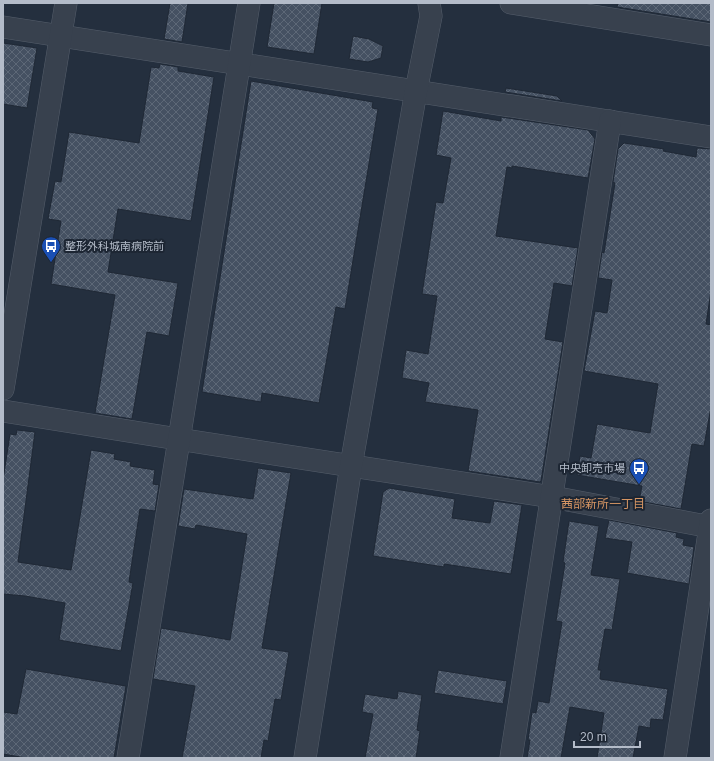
<svg xmlns="http://www.w3.org/2000/svg" width="714" height="761" font-family="Arial,'Noto Sans JP',sans-serif">
<style>
.building{fill:url(#building-cross-hatch);stroke:#1f2835}
.lines{fill:none;stroke-linecap:round;stroke-linejoin:round}
.minor-casing{stroke:#565f6c;stroke-width:23}
.minor{stroke:#38414e;stroke-width:22}
.labels{text-anchor:middle;stroke-width:4;stroke-linejoin:round;paint-order:stroke}
.poi-label{font-size:11px;fill:#b4bcc9;stroke:#1d2633;text-anchor:start}
.neighbourhood-label{font-size:12px;fill:#d59563;stroke:#1d2633}
</style>
<defs>
<pattern id="building-cross-hatch" width="8" height="8" patternUnits="userSpaceOnUse"><rect width="8" height="8" fill="#455162"/><path d="M0 0l8 8M0 8l8-8" fill="none" stroke="#5d6877"/></pattern>
</defs>
<rect width="100%" height="100%" fill="#242f3e"/>
<!-- building -->
<g class="building">
<polygon points="170,3 188,3 182,42 164,39"/>
<polygon points="274,3 322,3 314,54 267,47"/>
<polygon points="618,3 711,3 711,22 617,7"/>
<polygon points="353,36 369,39 383,46 381,58 368,62 349,59"/>
<polygon points="3,43 37,48 27,108 3,104"/>
<polygon points="160,64 178,67 178,71 214,77 191,221 118,209 108,272 178,283 169,336 147,332 132,419 95,413 115,295 51,284 61,221 48,219 55,181 61,182 69,132 139,143 151,67 159,68"/>
<polygon points="251,81 373,102 372,108 378,109 345,309 336,307 319,403 262,393 261,402 202,392"/>
<polygon points="506,88 557,96 562,101 505,92"/>
<polygon points="443,111 501,121 501,117 588,130 595,139 588,178 512,166 512,168 507,167 496,236 578,248 572,286 554,283 545,339 563,342 541,481 540,482 468,471 478,410 425,402 429,383 402,378 406,350 428,354 437,296 422,294 436,202 443,203 451,158 436,155"/>
<polygon points="624,143 664,149 663,151 696,157 697,148 711,149 711,291 706,324 711,325 711,407 704,446 692,444 681,509 639,501 642,486 577,475 580,456 591,458 597,424 650,433 658,384 584,371 595,311 607,313 612,280 598,278 602,252 604,253 615,183 613,182 618,149"/>
<polygon points="17,430 35,432 18,562 71,570 91,450 115,454 114,459 131,462 130,466 155,470 153,484 159,485 155,511 140,509 129,582 133,583 121,651 59,640 65,603 25,596 3,594 3,480 10,434 16,435"/>
<polygon points="258,468 291,473 262,648 289,652 281,700 275,699 268,741 264,740 261,758 182,758 195,686 153,679 161,628 230,640 247,534 196,525 195,529 178,526 184,489 253,499"/>
<polygon points="389,488 455,499 452,518 490,523 494,501 522,505 511,574 444,564 444,567 373,556 383,492"/>
<polygon points="609,520 677,533 676,537 684,539 683,545 694,547 689,584 627,573 632,542 605,538"/>
<polygon points="569,521 599,526 591,575 620,579 612,630 605,629 598,670 601,670 600,679 668,689 663,720 651,719 650,728 639,726 633,758 597,758 604,713 570,707 561,758 527,758 530,740 528,740 532,712 536,713 538,701 549,703 562,622 556,621 565,563 563,562"/>
<polygon points="26,669 126,686 114,758 26,758 3,754 3,712 17,714"/>
<polygon points="438,670 507,681 503,704 434,693"/>
<polygon points="398,691 422,695 417,730 420,731 416,758 365,758 373,714 362,712 365,694 397,699"/>
</g>
<g class="lines">
<!-- minor casing -->
<g class="minor-casing">
<g id="minor">
<polyline points="511,3 711,35"/>
<polyline points="3,27 711,137"/>
<polyline points="3,389 66,3"/>
<polyline points="3,411 178,439 552,497 711,527"/>
<polyline points="128,758 249,3"/>
<polyline points="305,758 351,466 416,91 431,16 429,3"/>
<polyline points="511,758 610,121"/>
<polyline points="675,758 711,520"/>
</g>
</g>
<!-- minor -->
<use href="#minor" class="minor"/>
</g>
<!-- icons -->
<defs>
<g id="bus-pin" transform="scale(1)"><path d="M0 17L-7.5 6A9.5 9.5 0 1 1 7.5 6Z" fill="#1a4fb4" stroke="#1d2633"/><path d="M-5-6H5V4H4V6H2V4H-2V6H-4V4H-5ZM-3.5-4V0h7V-4ZM-3.5 1.2v1.5H-2V1.2ZM2 1.2v1.5H3.5V1.2Z" fill="#fff"/></g>
</defs>
<g fill-rule="evenodd">
<use href="#bus-pin" x="51" y="246"/>
<use href="#bus-pin" x="639" y="468"/>
</g>
<g class="labels">
<!-- poi labels -->
<g class="poi-label">
<text x="65" y="250">整形外科城南病院前</text>
<text x="625" y="472" text-anchor="end">中央卸売市場</text>
</g>
<!-- neighbourhood labels -->
<g class="neighbourhood-label">
<text x="603" y="508">茜部新所一丁目</text>
</g>
</g>
<!-- border -->
<rect width="714" height="761" fill="none" stroke="#b4bcc9" stroke-width="8"/>
<!-- scale -->
<path d="M574 741v6h66v-6" fill="none" stroke="#b4bcc9" stroke-width="2"/>
<text x="580" y="741" font-size="12" fill="#b4bcc9" stroke="#1d2633" stroke-width="3" paint-order="stroke">20 m</text>
</svg>
